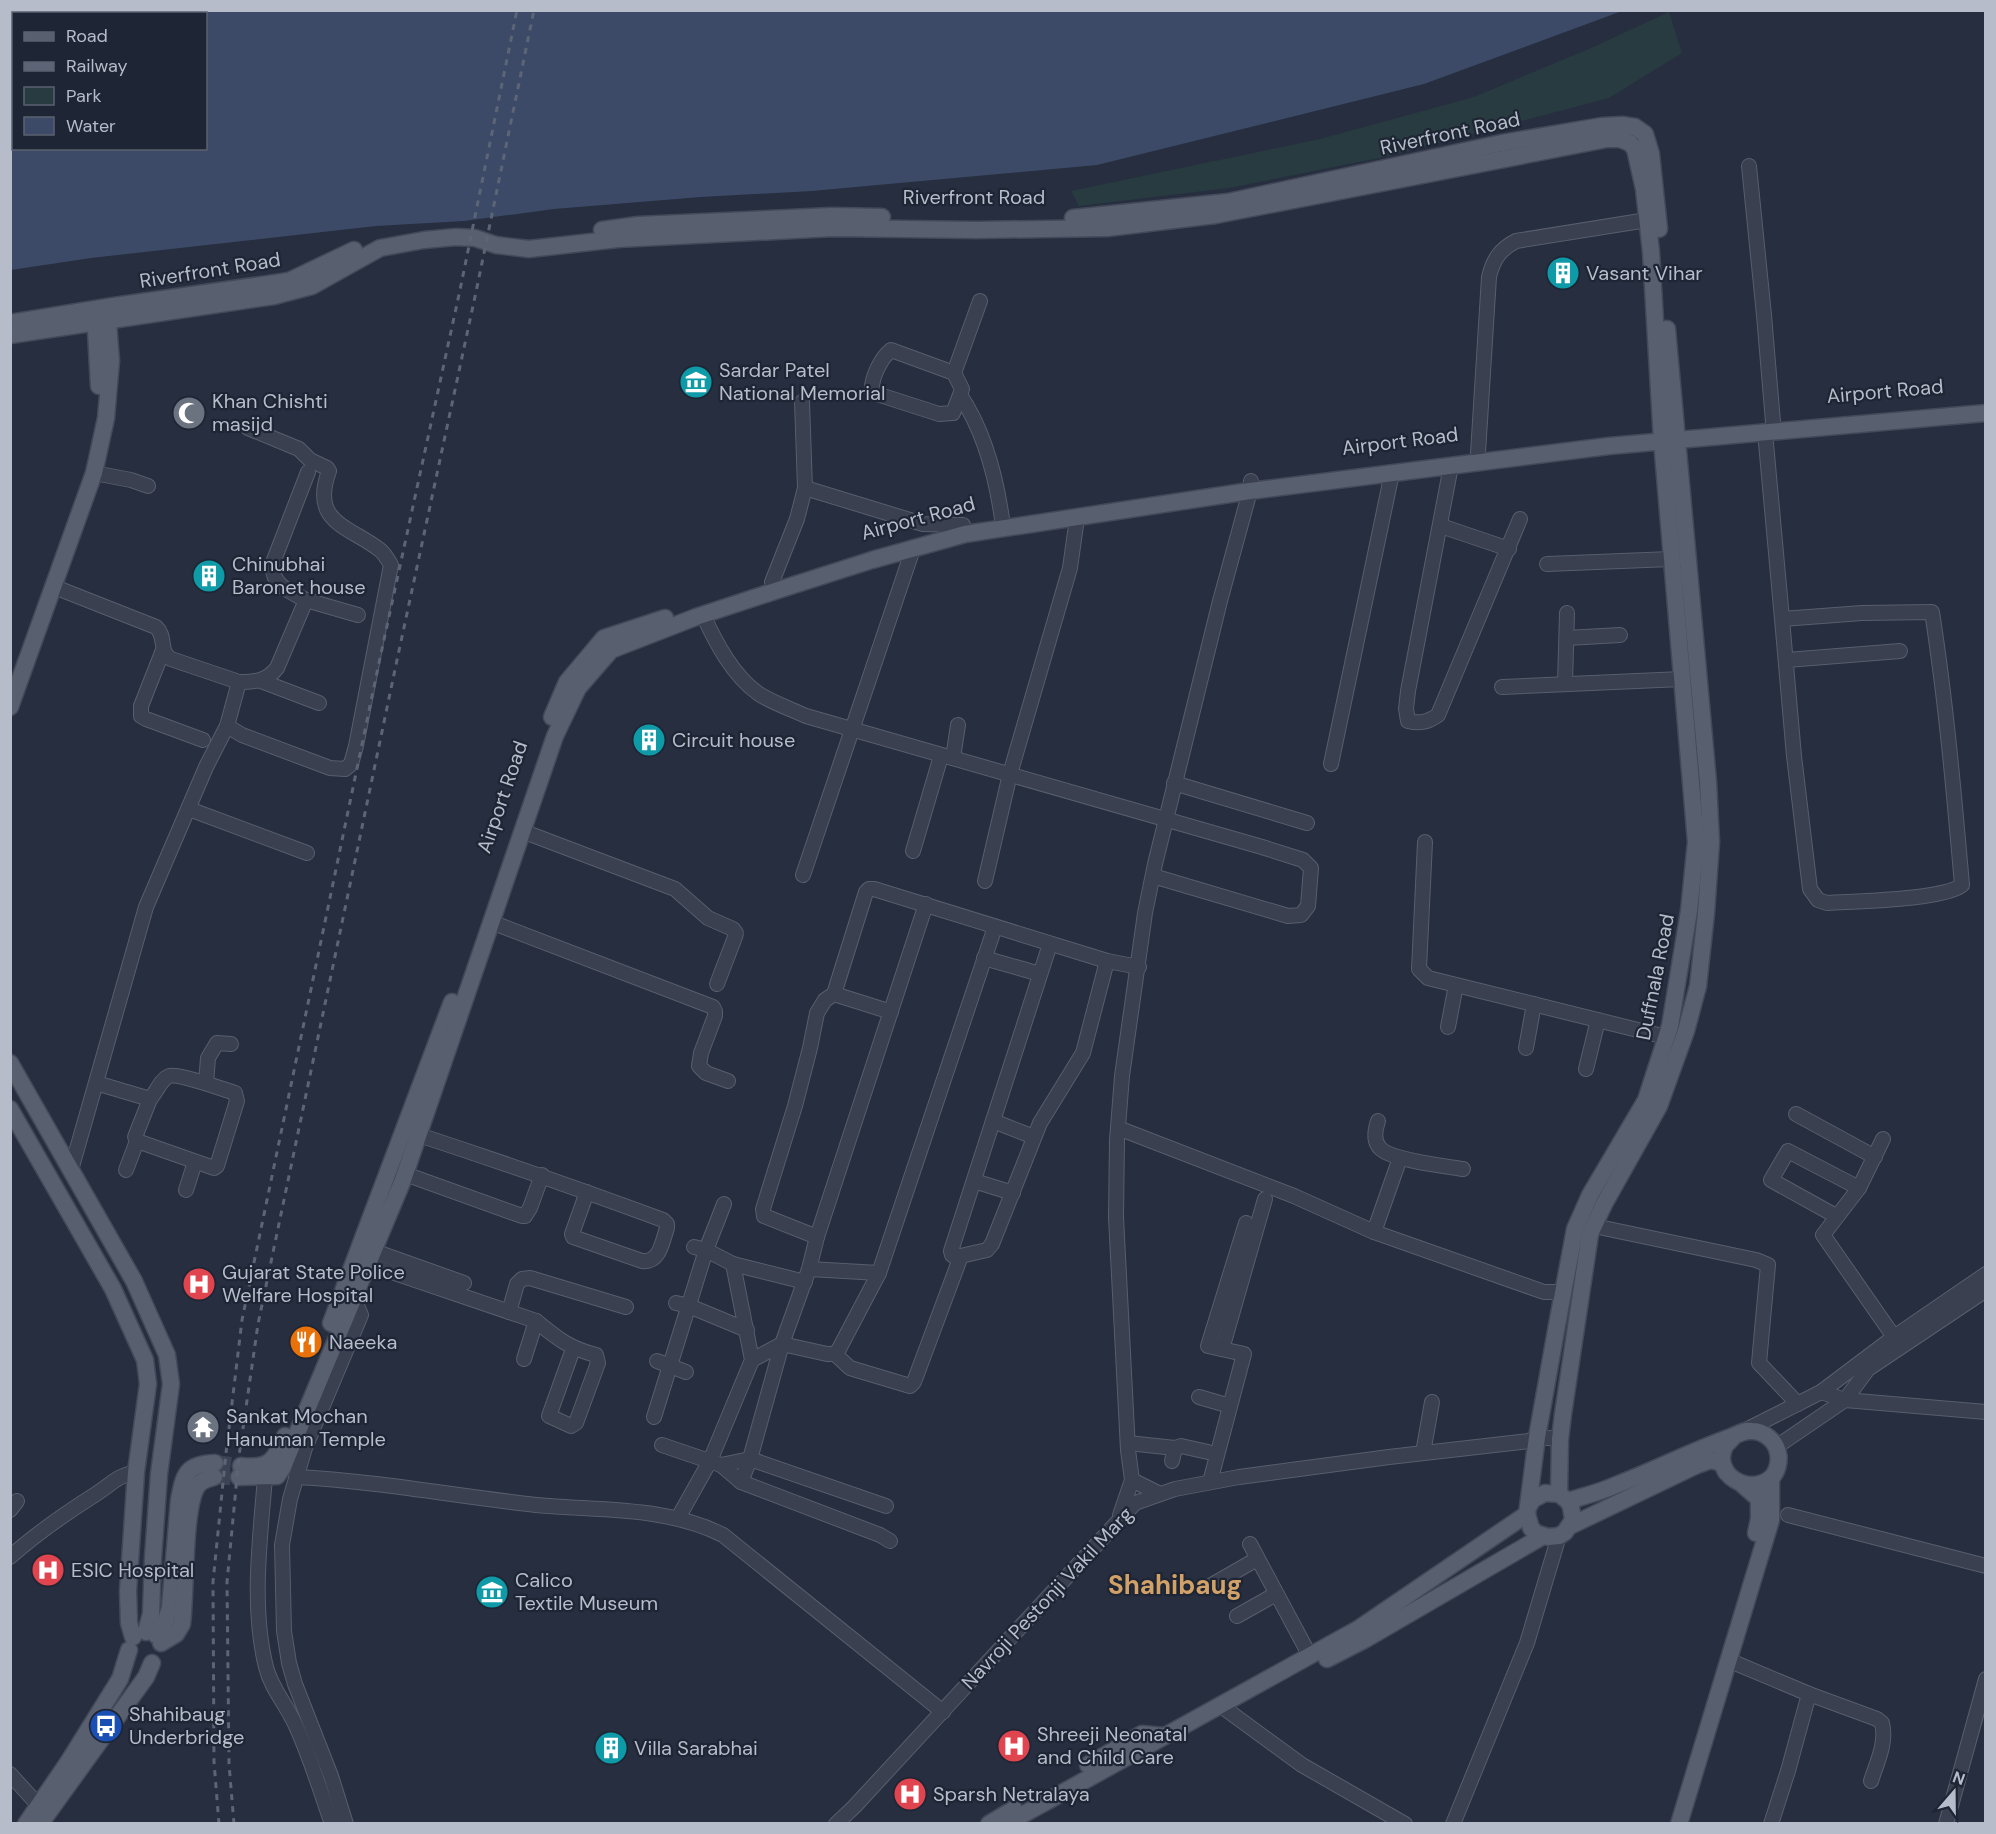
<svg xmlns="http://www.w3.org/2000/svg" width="1996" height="1834" font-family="'DM Sans',sans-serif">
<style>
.green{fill:#283b40}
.water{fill:#3c4a67;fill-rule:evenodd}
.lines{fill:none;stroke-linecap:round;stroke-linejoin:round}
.major-tunnel{stroke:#3c4354;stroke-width:16;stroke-dasharray:16 8;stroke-linecap:butt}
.minor-casing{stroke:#575e6c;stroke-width:16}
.major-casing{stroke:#434958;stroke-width:19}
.minor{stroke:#3a404f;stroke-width:14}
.major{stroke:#585f6f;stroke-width:16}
.rail{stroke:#5c6476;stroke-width:3;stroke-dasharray:6 6;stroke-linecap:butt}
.labels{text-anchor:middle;stroke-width:4.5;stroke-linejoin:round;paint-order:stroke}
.street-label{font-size:20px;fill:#b6bcc9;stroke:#1e2534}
.poi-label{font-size:20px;fill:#b6bcc9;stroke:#1e2534;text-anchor:start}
.district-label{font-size:26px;font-weight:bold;fill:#d2a168;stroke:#1e2534}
</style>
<rect width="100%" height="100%" fill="#262e3f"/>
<!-- green -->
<polygon class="green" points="1669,12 1682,53 1609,98 1389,156 1229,188 1079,206 1071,191 1320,139 1474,97 1591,48"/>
<!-- water -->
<path class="water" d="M11,10H1622V11L1424,84L1097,165L812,191L701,197L554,209L464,221L376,226L91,258L11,270ZM14,14H206V148H14Z"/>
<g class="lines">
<!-- major-tunnel -->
<g class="major-tunnel">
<polyline points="215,1463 240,1466"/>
<polyline points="214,1477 239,1477"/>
</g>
<!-- minor casing -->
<g class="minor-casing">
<g id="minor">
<polyline points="1749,166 1764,315 1773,422"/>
<polyline points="954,373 980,301"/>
<path d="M960,395L962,389L954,373L891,350C881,358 871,378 872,391L880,395L939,414L953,413L960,395C984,431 996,476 1002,519"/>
<polyline points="802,402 805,488"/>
<path d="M1765,432L1782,619L1862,613L1932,612C1946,702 1954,793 1962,885C1943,900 1856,901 1827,903L1818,900L1810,889L1794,756L1782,619"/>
<path d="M1478,453L1489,277C1493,260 1500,249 1516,241L1647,220"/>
<path d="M1451,466L1408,691L1406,709L1408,721C1420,724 1428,722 1438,715L1520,519"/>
<polyline points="94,473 131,480 148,486"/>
<polyline points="1441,526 1509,549"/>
<polyline points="1547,564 1671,559"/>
<polyline points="772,582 797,519 805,488 923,524 963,525"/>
<path d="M52,586L156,627C167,637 158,651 171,659L239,682L227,726L206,767L146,907L71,1170"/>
<polyline points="306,600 358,615"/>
<path d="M703,615C716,643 733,676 759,694C773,703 791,709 806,716L1262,847L1303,860L1311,868L1308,906L1301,915L1288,916L1153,876"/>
<polyline points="1567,638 1620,635"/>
<polyline points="163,650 141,706 141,716 146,719 203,740"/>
<polyline points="1787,660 1900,651"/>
<polyline points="261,681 319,703"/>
<path d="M239,682C255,682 267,681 277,668L306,600C288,591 268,583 274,560L308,472"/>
<polyline points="1565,684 1567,613"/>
<polyline points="1502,687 1682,679"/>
<path d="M227,726L242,735L330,768L345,769L351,764L356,746L391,565C388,560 385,554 380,550C349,526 310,523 329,471L327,468L310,460L299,449L248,428"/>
<polyline points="953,758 958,725"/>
<polyline points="1331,764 1392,473"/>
<polyline points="1174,783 1307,823"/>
<polyline points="189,809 307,853"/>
<polyline points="522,831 675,889 708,918 733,929 736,933 735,937 717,984"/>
<polyline points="1425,842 1419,969 1428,978 1666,1037"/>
<polyline points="913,851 941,756"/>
<polyline points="803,875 913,549"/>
<polyline points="985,881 1010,774 1070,568 1077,518"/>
<polyline points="491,922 713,1007 715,1011 715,1016 701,1053 699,1066 706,1073 728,1081"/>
<polyline points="1050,944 951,1251 952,1255 956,1257 987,1250 992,1244 1040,1123 1083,1053 1107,961 1139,967"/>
<polyline points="984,958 1040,974"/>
<polyline points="834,994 891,1012"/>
<polyline points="1448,1027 1456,985"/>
<polyline points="1526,1048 1534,1004"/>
<polyline points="1586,1069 1598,1020"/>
<polyline points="96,1083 150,1099 135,1137 137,1141 126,1170"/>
<polyline points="206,1083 208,1058 217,1043 231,1044"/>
<polyline points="1796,1114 1875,1157"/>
<polyline points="993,1121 1034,1137"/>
<path d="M1378,1121C1375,1130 1373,1141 1380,1148C1390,1160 1445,1166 1463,1169"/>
<polyline points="1118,1128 1294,1196 1374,1232 1544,1292 1563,1292"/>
<path d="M419,1135C501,1162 582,1190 663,1220L667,1224V1228C662,1242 660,1263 642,1261L573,1237L572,1234L587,1192"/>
<polyline points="1883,1139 1859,1188 1823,1235 1894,1337"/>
<path d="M137,1141L214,1168L217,1166L237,1101L235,1093C223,1089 178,1073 169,1076C160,1080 157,1092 150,1099"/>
<polyline points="405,1174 522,1216 525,1216 530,1208 542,1175"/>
<polyline points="974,1181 1013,1193"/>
<polyline points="186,1190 195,1162"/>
<polyline points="1836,1216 1771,1180 1788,1151 1859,1188"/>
<polyline points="1594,1226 1756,1260 1768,1265 1759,1363 1798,1404"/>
<polyline points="1374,1232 1400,1158"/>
<polyline points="817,1237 764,1216 763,1209 795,1106 810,1048 817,1013 825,1000 834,994 866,892 869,889 874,889 1107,961"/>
<polyline points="694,1247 706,1250 733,1264 805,1282"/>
<polyline points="374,1251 464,1283"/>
<path d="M368,1264L536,1321C558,1339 569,1348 596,1355L598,1363L576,1423L571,1426L549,1416L573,1349"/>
<polyline points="809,1269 879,1273"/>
<polyline points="676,1303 689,1306 747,1330"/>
<polyline points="509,1312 517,1284 522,1279 530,1278 626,1307"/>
<polyline points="1222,1349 1265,1199"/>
<polyline points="835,1354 839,1349 879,1273 995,927"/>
<polyline points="524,1359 536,1321"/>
<polyline points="752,1360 782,1344 827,1354 835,1354 850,1368 910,1386 914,1382 961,1256"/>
<polyline points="657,1361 686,1372"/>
<polyline points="1821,1392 1845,1400 1986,1412"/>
<polyline points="1199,1397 1230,1406"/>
<polyline points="654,1417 706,1250 724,1204"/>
<polyline points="1744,1431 1821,1392 1894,1337 1986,1274"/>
<polyline points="1128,1443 1175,1448 1172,1461"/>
<polyline points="662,1445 721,1465 750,1459 782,1344 809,1269 817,1237 926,904"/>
<polyline points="1776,1447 1845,1400 1868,1369 1986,1290"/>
<polyline points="1175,1448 1181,1446 1208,1452"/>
<polyline points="1423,1453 1432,1402"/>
<polyline points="721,1465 741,1482 880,1535 890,1541"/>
<path d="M296,1477C376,1481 456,1496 536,1505C599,1511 665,1506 723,1535L943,1712"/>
<path d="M265,1478C260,1538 251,1608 266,1667C271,1688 286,1704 295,1724C310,1756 320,1790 332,1824"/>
<polyline points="741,1482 750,1459 886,1506"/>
<polyline points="1210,1482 1244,1354 1208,1346 1246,1223"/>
<polyline points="1160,1494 1132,1480 1128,1450 1116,1217 1117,1140 1122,1076 1145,913 1155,864 1220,601 1250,491 1251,481"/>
<polyline points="10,1510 17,1501"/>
<polyline points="1120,1515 1132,1480"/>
<polyline points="1788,1515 1986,1566"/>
<polyline points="678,1518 710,1461 752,1360 733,1264"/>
<polyline points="1250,1544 1310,1656"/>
<path d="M10,1557C37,1533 66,1513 96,1494C112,1484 116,1476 136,1472"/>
<polyline points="1210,1586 1257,1559"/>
<polyline points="1237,1616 1276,1594"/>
<polyline points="1728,1660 1809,1694 1788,1771 1771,1824"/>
<path d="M1809,1694L1877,1719L1882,1723C1887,1743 1877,1762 1871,1781"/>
<polyline points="1220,1705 1302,1765 1405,1824"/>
<polyline points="10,1774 39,1806"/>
<polyline points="346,1824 331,1776 295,1684 289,1663 284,1631 282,1545 290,1499 305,1448 361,1315 354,1298 347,1295"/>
<polyline points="836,1824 854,1807 1135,1503 1175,1489 1239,1477 1389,1457 1529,1441 1537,1437 1560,1439"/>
<polyline points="1453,1824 1527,1643 1559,1536"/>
<polyline points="1946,1824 1986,1679"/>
</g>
</g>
<!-- major casing -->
<g class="major-casing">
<g id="major">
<polyline points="1073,218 1228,202 1502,143 1602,126 1622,125 1635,127 1645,134 1651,154 1659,229"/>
<polyline points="602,230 638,225 832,216 882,217"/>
<polyline points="95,313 99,386"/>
<polyline points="10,323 114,306 289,281 354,250"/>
<polyline points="10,335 274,296 312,286 380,248 424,240 456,237 475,238 496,245 529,249 618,239 833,228 977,230 1107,228 1216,215 1607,139 1620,139 1630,143 1635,149 1644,189 1651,252 1662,441 1696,842 1689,911 1670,1026 1646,1100 1590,1195 1575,1229 1557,1325 1537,1437 1527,1514 1531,1528 1536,1533 1548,1537 1559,1536 1565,1532 1573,1520 1571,1507 1568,1501 1559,1494 1545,1493 1532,1500 1529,1506"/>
<polyline points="10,707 94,473 106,418 111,361 107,310"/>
<polyline points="552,717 567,682 604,638 665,618"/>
<polyline points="10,1063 134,1281 167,1355 171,1384 159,1474 153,1558 151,1614 146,1632"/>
<polyline points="10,1109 113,1289 145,1360 148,1384 136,1472 128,1591 129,1623 133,1637"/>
<polyline points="331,1323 452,1002"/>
<path d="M241,1466C269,1469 275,1461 285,1436"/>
<polyline points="239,1477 277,1476 283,1467 403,1180 555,736 578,688 611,650 696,617 775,591 872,560 965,534 1250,491 1609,446 1986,413"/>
<polyline points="1743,1485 1759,1499 1759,1519 1756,1533"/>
<polyline points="1559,1494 1560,1439 1563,1414 1590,1234 1604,1204 1659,1106 1686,1031 1698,986 1706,913 1711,842 1708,782 1667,329"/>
<path d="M1568,1501C1584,1496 1601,1492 1616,1485C1655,1470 1692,1451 1731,1437C1738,1434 1744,1430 1752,1431C1764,1431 1776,1441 1778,1453C1780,1461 1777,1473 1771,1478C1749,1497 1711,1474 1725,1446C1727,1443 1732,1439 1734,1436"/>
<polyline points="1570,1526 1697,1465 1711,1460 1722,1463 1726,1472"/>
<path d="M156,1635L166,1620L170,1608L179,1500C184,1474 186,1464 215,1463"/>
<path d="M161,1643L176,1634L182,1624C186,1595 183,1504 198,1485C202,1480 208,1479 214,1477"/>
<polyline points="1327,1659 1364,1640 1543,1536"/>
<polyline points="1088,1765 1142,1734 1164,1736"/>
<polyline points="26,1824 69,1761 120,1679 129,1650"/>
<polyline points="40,1824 146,1677 152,1663"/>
<polyline points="989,1824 1014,1809"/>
<polyline points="1006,1824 1358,1629 1527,1514"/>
<polyline points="1679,1824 1771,1520 1771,1478"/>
</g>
</g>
<!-- minor -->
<use href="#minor" class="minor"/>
<!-- major -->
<use href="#major" class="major"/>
<!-- rail -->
<g class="rail">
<polyline points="219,1824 214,1762 213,1582 226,1453 242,1320 380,658 460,290 517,10"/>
<polyline points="234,1824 229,1764 227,1582 239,1456 258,1324 397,660 476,292 534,10"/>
</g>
</g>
<!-- icons -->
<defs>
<g id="building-disc" transform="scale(1.725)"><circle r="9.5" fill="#0f9aa8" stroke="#1e2534"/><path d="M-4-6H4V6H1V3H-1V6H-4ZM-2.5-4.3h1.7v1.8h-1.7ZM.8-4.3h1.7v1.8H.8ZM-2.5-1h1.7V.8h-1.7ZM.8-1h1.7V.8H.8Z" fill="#fff"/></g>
<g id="museum-disc" transform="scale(1.725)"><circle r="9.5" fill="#0f9aa8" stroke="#1e2534"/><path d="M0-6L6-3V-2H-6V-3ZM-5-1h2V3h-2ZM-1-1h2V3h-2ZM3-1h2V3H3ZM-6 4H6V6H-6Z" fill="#fff"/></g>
<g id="mosque-disc" transform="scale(1.725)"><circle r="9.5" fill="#6b7280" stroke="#1e2534"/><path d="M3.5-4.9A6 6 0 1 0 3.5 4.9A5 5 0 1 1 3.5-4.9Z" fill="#fff"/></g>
<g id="hospital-disc" transform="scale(1.725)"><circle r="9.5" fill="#e0444e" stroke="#1e2534"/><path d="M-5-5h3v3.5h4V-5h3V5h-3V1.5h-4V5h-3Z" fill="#fff"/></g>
<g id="restaurant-disc" transform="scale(1.725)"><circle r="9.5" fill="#e8710a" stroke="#1e2534"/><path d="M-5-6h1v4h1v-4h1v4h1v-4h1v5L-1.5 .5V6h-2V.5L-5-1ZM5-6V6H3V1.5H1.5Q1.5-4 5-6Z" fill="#fff"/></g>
<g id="temple-disc" transform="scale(1.725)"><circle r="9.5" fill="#6b7280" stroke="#1e2534"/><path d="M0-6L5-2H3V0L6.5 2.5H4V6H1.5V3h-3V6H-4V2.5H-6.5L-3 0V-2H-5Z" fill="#fff"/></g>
<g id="bus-disc" transform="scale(1.725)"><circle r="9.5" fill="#1a4fb4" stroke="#1e2534"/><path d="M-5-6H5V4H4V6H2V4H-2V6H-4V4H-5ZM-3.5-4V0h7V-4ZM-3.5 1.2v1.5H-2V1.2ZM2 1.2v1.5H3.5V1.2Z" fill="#fff"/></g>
</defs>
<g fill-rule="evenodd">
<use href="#building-disc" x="1563" y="273"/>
<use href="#museum-disc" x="696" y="382"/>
<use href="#mosque-disc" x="189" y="413"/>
<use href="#building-disc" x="209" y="576"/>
<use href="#building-disc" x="649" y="740"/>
<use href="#hospital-disc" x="199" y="1284"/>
<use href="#restaurant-disc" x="306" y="1342"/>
<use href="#temple-disc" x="203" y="1427"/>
<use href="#hospital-disc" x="48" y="1570"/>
<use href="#museum-disc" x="492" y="1592"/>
<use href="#bus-disc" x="106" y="1726"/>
<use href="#hospital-disc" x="1014" y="1746"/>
<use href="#building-disc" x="611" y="1748"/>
<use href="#hospital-disc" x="910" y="1794"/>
</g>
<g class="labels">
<!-- street labels -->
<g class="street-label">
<text transform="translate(1450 133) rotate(-12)" y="7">Riverfront Road</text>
<text x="974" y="204">Riverfront Road</text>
<text transform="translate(210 270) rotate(-9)" y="7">Riverfront Road</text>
<text transform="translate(1885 391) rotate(-5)" y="7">Airport Road</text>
<text transform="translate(1400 441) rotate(-7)" y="7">Airport Road</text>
<text transform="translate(918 518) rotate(-15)" y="7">Airport Road</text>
<text transform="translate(502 797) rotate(-71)" y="7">Airport Road</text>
<text transform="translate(1655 977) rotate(-79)" y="7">Duffnala Road</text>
<text transform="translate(1047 1598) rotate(-47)" y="7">Navroji Pestonji Vakil Marg</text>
</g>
<!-- poi labels -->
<g class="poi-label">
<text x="1586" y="280">Vasant Vihar</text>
<text x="719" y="377">Sardar Patel<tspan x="719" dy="23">National Memorial</tspan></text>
<text x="212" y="408">Khan Chishti<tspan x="212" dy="23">masijd</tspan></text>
<text x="232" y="571">Chinubhai<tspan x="232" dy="23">Baronet house</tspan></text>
<text x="672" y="747">Circuit house</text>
<text x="222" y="1279">Gujarat State Police<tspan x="222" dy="23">Welfare Hospital</tspan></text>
<text x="329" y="1349">Naeeka</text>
<text x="226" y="1423">Sankat Mochan<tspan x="226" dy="23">Hanuman Temple</tspan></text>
<text x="71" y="1577">ESIC Hospital</text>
<text x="515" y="1587">Calico<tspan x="515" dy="23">Textile Museum</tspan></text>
<text x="129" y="1721">Shahibaug<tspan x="129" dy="23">Underbridge</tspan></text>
<text x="1037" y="1741">Shreeji Neonatal<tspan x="1037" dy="23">and Child Care</tspan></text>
<text x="634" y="1755">Villa Sarabhai</text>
<text x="933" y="1801">Sparsh Netralaya</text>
</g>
<!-- district labels -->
<g class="district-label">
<text x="1175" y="1594">Shahibaug</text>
</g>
</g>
<!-- border -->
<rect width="1996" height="1834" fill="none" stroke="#b6bcc9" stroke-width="24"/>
<!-- legend -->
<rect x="12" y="12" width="195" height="138" fill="#1e2534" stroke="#5b6170" stroke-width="1.5"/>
<rect x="24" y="32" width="30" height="9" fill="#585f6f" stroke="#5b6170" stroke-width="1.5"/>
<text x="66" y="42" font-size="18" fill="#b6bcc9">Road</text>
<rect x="24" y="62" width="30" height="9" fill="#5c6476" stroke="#5b6170" stroke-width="1.5"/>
<text x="66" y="72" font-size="18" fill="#b6bcc9">Railway</text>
<rect x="24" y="87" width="30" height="18" fill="#283b40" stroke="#5b6170" stroke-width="1.5"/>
<text x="66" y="102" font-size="18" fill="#b6bcc9">Park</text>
<rect x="24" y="117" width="30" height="18" fill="#3c4a67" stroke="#5b6170" stroke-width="1.5"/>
<text x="66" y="132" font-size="18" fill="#b6bcc9">Water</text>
<!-- north arrow -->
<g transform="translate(1954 1792) rotate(20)" stroke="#1e2534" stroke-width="4.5" paint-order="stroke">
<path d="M0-4.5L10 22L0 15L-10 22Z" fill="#b6bcc9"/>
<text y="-9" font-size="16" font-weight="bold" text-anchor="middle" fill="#b6bcc9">N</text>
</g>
</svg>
